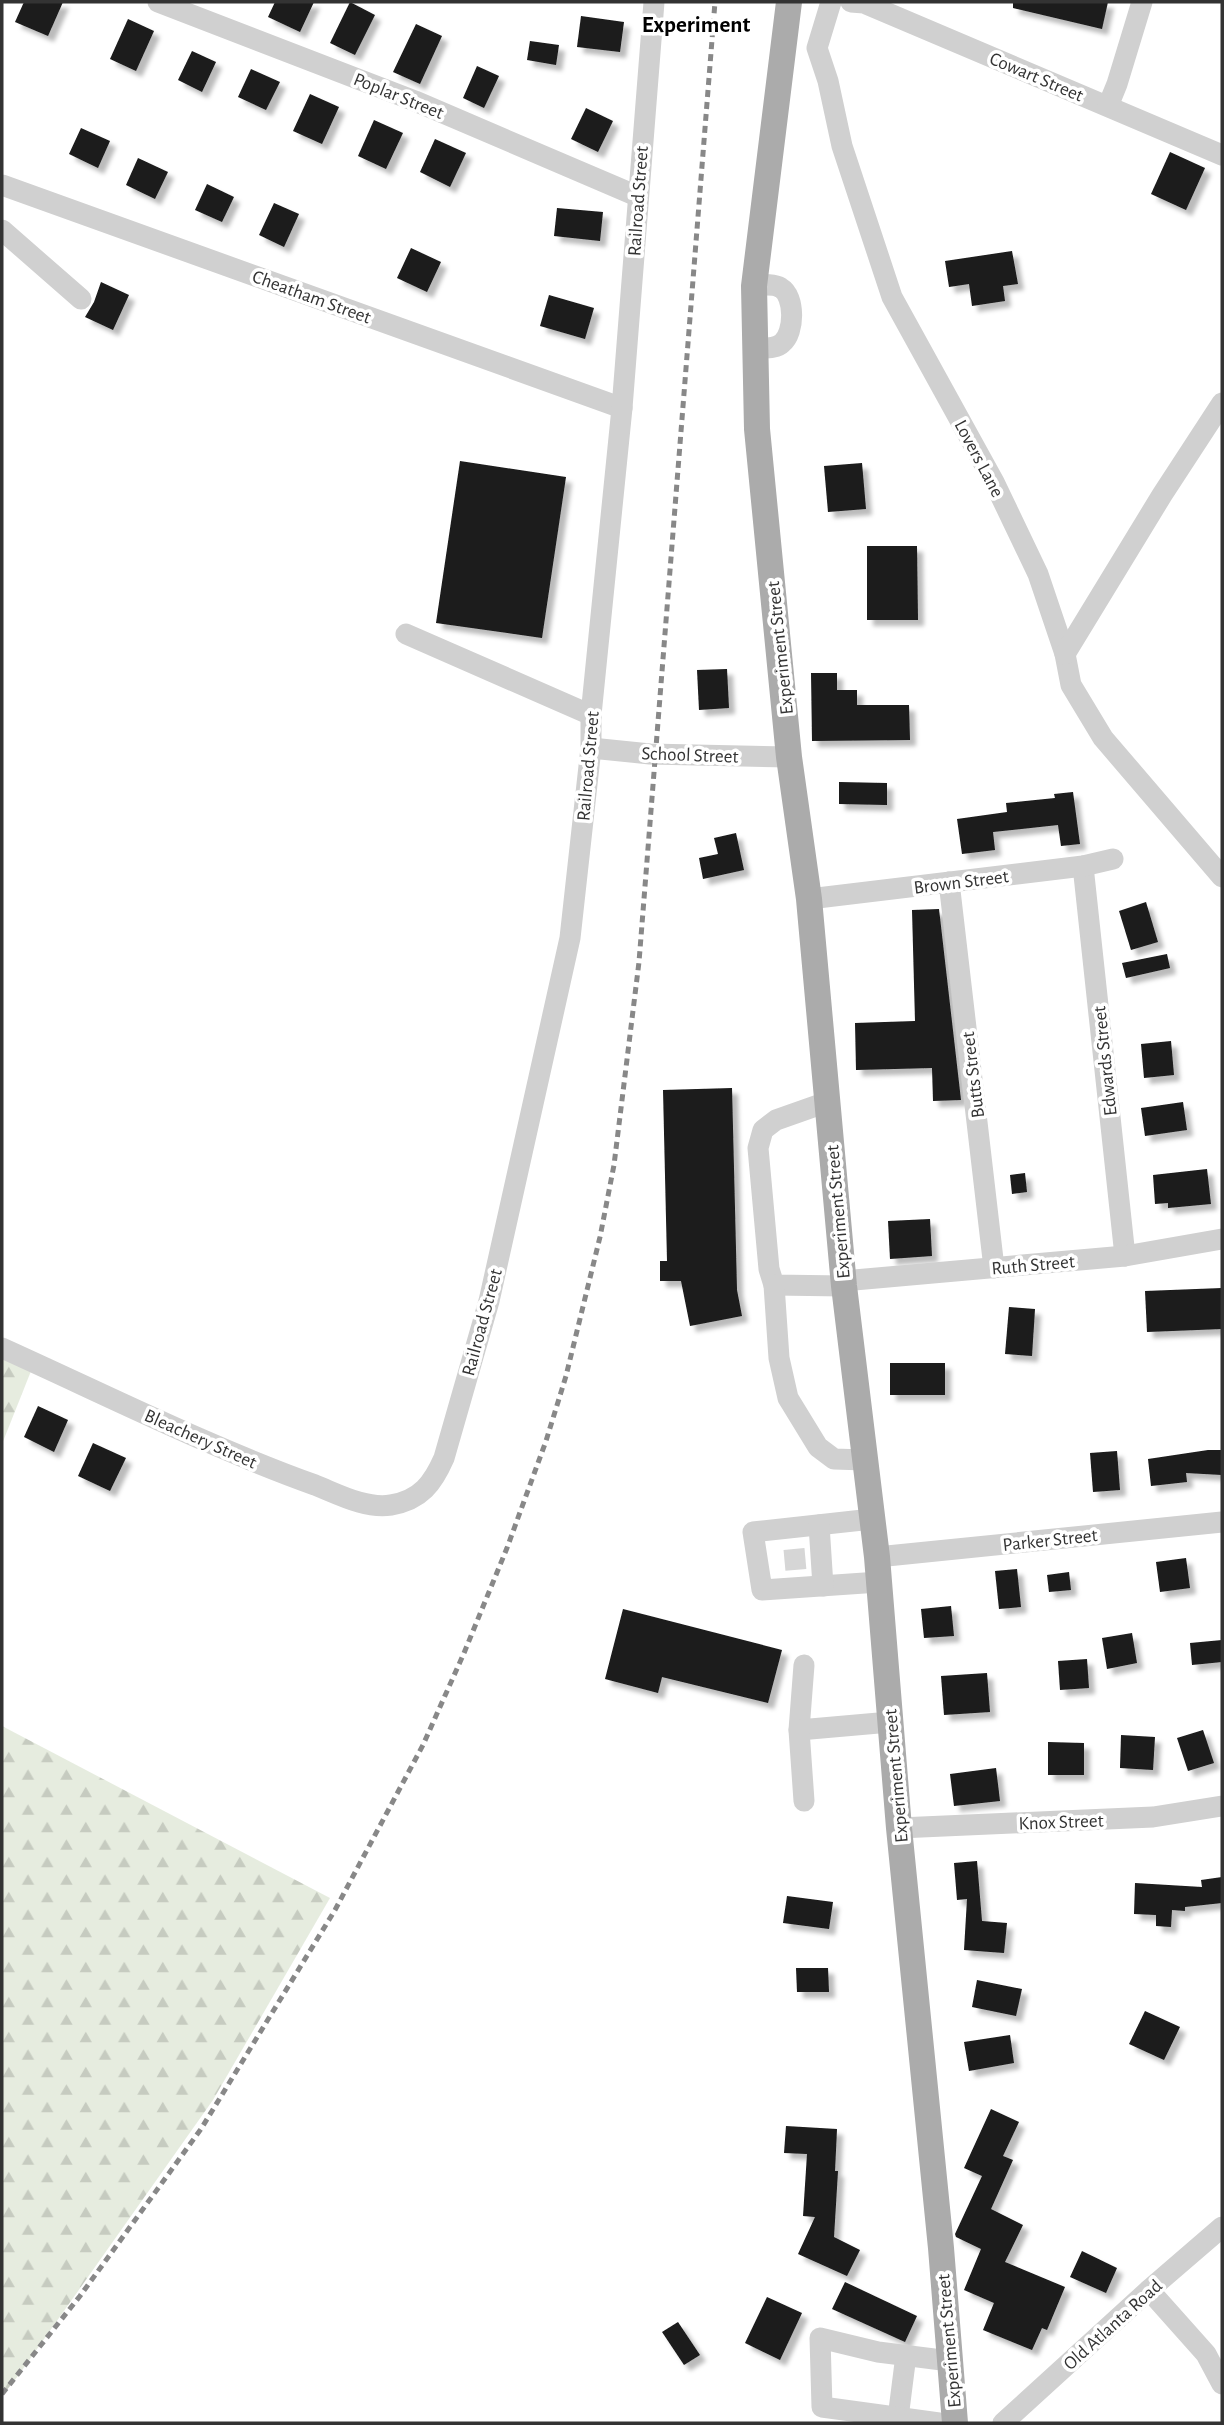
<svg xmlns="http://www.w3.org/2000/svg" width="1224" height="2425" font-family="'Alegreya Sans',sans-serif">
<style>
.forest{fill:url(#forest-firs)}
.building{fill:#1a1a1a;filter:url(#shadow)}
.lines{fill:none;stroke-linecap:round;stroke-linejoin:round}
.minor-tunnel{stroke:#d6d6d6;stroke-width:21;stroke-dasharray:21 10;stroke-linecap:butt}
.minor{stroke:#d0d0d0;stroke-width:21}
.major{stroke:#ababab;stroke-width:26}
.rail{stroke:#888;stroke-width:5;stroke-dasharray:7 5;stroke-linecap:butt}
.labels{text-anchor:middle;stroke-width:7;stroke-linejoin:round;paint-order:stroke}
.street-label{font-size:19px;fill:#333;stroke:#fff}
.quarter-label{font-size:23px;font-weight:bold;fill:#000;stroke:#fff}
</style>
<defs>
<pattern id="forest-firs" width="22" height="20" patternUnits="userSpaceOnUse" patternTransform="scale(1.75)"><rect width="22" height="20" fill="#e6ecdf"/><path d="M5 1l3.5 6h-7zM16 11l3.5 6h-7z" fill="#c6cbc0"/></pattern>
<filter id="shadow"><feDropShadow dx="6" dy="6" stdDeviation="2" flood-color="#0004"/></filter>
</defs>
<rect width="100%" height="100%" fill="#fff"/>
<!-- forest -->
<g class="forest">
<polygon points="2,1346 35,1361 2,1444"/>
<polygon points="2,1726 330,1898 213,2100 18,2376 2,2396"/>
</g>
<!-- building -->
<g class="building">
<polygon points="24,2 63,2 48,36 15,22"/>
<polygon points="275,2 314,2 300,32 268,17"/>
<polygon points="350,2 375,15 355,55 330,43"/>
<polygon points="1013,2 1108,2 1102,29 1013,8"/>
<polygon points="581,16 624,22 620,52 577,47"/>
<polygon points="128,19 154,31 136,71 110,59"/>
<polygon points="416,24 442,36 420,84 393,72"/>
<polygon points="530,41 559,45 556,65 527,60"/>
<polygon points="192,51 216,62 202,92 178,80"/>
<polygon points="477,66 499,76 484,108 463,98"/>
<polygon points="251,69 280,82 266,110 238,97"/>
<polygon points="310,94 339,107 322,144 293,131"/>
<polygon points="586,108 613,121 598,152 571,139"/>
<polygon points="374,120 403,133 386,169 358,156"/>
<polygon points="81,128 110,141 98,168 69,154"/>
<polygon points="435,139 466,153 450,187 420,172"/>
<polygon points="1170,152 1205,168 1186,210 1151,194"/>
<polygon points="138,158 168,172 155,199 126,185"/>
<polygon points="207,184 234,197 222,222 195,210"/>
<polygon points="274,203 299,214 284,247 259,235"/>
<polygon points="557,208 603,212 600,241 554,236"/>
<polygon points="411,248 441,262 427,292 397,278"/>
<polygon points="1012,251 1018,284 1003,286 1005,301 972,306 969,284 949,287 945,261"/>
<polygon points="101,282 129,295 113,330 85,317 94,302"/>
<polygon points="549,295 594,308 585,339 540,326"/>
<polygon points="460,461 566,477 542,638 436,623"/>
<polygon points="862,463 866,509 828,512 824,466"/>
<polygon points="867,546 917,546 918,620 867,620"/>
<polygon points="727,669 729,708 699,710 697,670"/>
<polygon points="811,673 837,673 837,690 857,690 857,705 909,705 910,740 812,741"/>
<polygon points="839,782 887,783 887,805 839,804"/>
<polygon points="1073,792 1080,844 1061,846 1058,825 993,832 995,850 962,854 957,819 1007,812 1006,803 1055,798 1054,794"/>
<polygon points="736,833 744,870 703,879 699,858 718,854 714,838"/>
<polygon points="1146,902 1158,942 1131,950 1119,911"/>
<polygon points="939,909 961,1100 933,1101 932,1068 856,1070 855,1023 915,1021 912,910"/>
<polygon points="1167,954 1170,968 1126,978 1122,963"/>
<polygon points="1171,1041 1174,1075 1144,1078 1141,1044"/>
<polygon points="732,1088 737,1290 742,1316 690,1326 681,1281 660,1281 660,1261 667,1261 663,1090"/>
<polygon points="1183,1102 1187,1130 1145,1136 1141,1108"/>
<polygon points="1207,1169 1211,1204 1168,1208 1168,1203 1155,1204 1153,1175"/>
<polygon points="1025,1173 1027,1192 1012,1194 1010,1175"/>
<polygon points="930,1219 932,1256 890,1259 888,1221"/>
<polygon points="1222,1288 1222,1329 1147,1332 1145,1291"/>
<polygon points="1009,1307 1035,1309 1032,1356 1005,1354"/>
<rect x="890" y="1363" width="55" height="32"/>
<polygon points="38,1406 68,1420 54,1452 24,1437"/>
<polygon points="93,1443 126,1458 110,1491 78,1476"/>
<polygon points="1208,1450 1222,1450 1222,1475 1186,1473 1187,1482 1151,1486 1148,1459"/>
<polygon points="1117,1451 1120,1490 1093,1492 1090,1453"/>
<polygon points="1186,1558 1190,1588 1160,1592 1156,1562"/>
<polygon points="1017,1569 1021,1607 999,1609 995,1571"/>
<polygon points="1069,1572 1071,1590 1049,1592 1047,1575"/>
<polygon points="951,1606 954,1636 924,1638 921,1609"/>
<polygon points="623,1609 782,1650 768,1703 662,1677 658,1693 605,1679"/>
<polygon points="1132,1633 1137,1663 1107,1669 1102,1638"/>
<polygon points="1222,1640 1222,1662 1192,1665 1190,1643"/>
<polygon points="1087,1659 1089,1688 1060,1690 1058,1661"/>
<polygon points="987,1673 990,1712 944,1715 941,1676"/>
<polygon points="1203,1730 1214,1763 1188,1771 1177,1738"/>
<polygon points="1121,1735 1155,1737 1153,1770 1120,1768"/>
<polygon points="1048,1742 1084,1743 1084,1775 1048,1775"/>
<polygon points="996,1768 1000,1801 954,1806 950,1774"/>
<polygon points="977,1861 982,1921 1007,1923 1004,1953 964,1950 967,1899 957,1900 954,1863"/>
<polygon points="1222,1877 1222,1903 1185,1907 1185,1911 1172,1910 1171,1927 1156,1926 1156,1915 1134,1914 1135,1883 1202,1887 1201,1880"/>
<polygon points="787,1896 833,1902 829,1929 783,1923"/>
<polygon points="796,1968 828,1968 829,1992 797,1992"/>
<polygon points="977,1980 1022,1989 1016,2016 972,2007"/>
<polygon points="1145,2011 1180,2027 1164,2060 1129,2044"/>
<polygon points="1010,2035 1014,2063 969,2071 964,2042"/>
<polygon points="991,2109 1019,2122 1003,2156 1013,2160 991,2209 1023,2225 1005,2262 1065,2287 1047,2330 1042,2328 1032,2350 983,2330 994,2303 964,2290 981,2249 956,2237 955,2234 982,2176 964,2168"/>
<polygon points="786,2126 837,2129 835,2171 838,2171 834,2237 860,2250 847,2276 798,2254 815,2217 803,2216 807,2154 784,2153"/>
<polygon points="1082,2251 1117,2268 1106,2293 1070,2277"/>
<polygon points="845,2282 917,2316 905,2342 832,2309"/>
<polygon points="767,2297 802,2313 780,2360 745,2343"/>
<polygon points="678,2322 700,2355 684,2365 662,2332"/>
</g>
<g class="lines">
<!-- minor-tunnel -->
<polyline class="minor-tunnel" points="794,1549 796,1571"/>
<!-- minor -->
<g class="minor">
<polyline points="158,2 415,101 637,196"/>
<polyline points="831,2 817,48 828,81 842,146 892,297 994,482 1038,574 1065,654 1071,685 1103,738 1222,877"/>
<polyline points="851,2 864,3 1222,155"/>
<polyline points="1108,106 1117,84 1142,2"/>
<polyline points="2,185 622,408"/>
<polyline points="2,230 81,299"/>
<path d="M754,286C763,285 773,283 781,288C795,296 795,333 782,343C776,349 764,348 755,349"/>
<polyline points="406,634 591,715"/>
<polyline points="1065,654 1162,495 1222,403"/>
<polyline points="591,748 650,754 789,757"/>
<polyline points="1083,866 1125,1256"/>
<polyline points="949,882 994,1268"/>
<polyline points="809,899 1083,866 1113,859"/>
<polyline points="827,1102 776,1120 763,1130 758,1148 769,1269 774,1285 844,1286"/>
<polyline points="843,1281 1125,1256 1222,1239"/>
<polyline points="774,1285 779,1358 788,1398 818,1447 834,1459 865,1460"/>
<path d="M2,1348C104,1394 209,1447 315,1485C338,1494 365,1509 391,1505C421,1500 433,1483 444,1458L489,1301L570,938L591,748V715L622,408L654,2"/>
<polyline points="872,1519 753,1532 762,1590 879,1582"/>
<polyline points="819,1525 823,1586"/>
<polyline points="877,1557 1222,1522"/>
<polyline points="804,1665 799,1730 890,1722"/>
<polyline points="799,1730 804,1801"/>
<polyline points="899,1828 1153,1817 1222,1806"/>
<polyline points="1149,2290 1206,2354 1222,2384"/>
<polyline points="898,2418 906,2355"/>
<polyline points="939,2423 822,2407 820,2338 878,2352 950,2361"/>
<polyline points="1003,2423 1149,2290 1222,2227"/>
</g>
<!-- major -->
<polyline class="major" points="789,2 754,286 757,429 789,757 809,899 844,1286 877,1557 899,1828 941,2248 955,2423"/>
<!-- rail -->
<polyline class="rail" points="2,2394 80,2296 201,2129 335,1910 423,1745 464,1653 507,1548 546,1441 566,1376 600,1237 614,1165 639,962 715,2"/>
</g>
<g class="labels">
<!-- street labels -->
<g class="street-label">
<text transform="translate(1037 76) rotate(23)" y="7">Cowart Street</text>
<text transform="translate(399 95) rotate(22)" y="7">Poplar Street</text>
<text transform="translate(637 201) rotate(-86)" y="7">Railroad Street</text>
<text transform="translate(312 296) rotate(20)" y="7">Cheatham Street</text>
<text transform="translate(980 458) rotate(62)" y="7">Lovers Lane</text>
<text transform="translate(779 648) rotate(-96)" y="7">Experiment Street</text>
<text transform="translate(690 754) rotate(2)" y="7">School Street</text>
<text transform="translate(587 766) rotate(-85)" y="7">Railroad Street</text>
<text transform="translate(961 881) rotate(-7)" y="7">Brown Street</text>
<text transform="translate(1104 1061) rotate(-96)" y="7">Edwards Street</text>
<text transform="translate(972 1075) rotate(-97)" y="7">Butts Street</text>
<text transform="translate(837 1212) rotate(-95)" y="7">Experiment Street</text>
<text transform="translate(1033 1264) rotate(-5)" y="7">Ruth Street</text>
<text transform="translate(481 1322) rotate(-75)" y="7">Railroad Street</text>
<text transform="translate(201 1438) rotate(24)" y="7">Bleachery Street</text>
<text transform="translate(1050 1539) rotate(-6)" y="7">Parker Street</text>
<text transform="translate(895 1776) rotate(-95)" y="7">Experiment Street</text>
<text transform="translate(1061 1821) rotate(-2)" y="7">Knox Street</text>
<text transform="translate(1112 2324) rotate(-42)" y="7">Old Atlanta Road</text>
<text transform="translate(948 2341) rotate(-95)" y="7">Experiment Street</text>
</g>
<!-- quarter labels -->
<g class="quarter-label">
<text x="696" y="32">Experiment</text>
</g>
</g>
<!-- border -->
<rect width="1224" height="2425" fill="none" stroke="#333333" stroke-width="7"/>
</svg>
